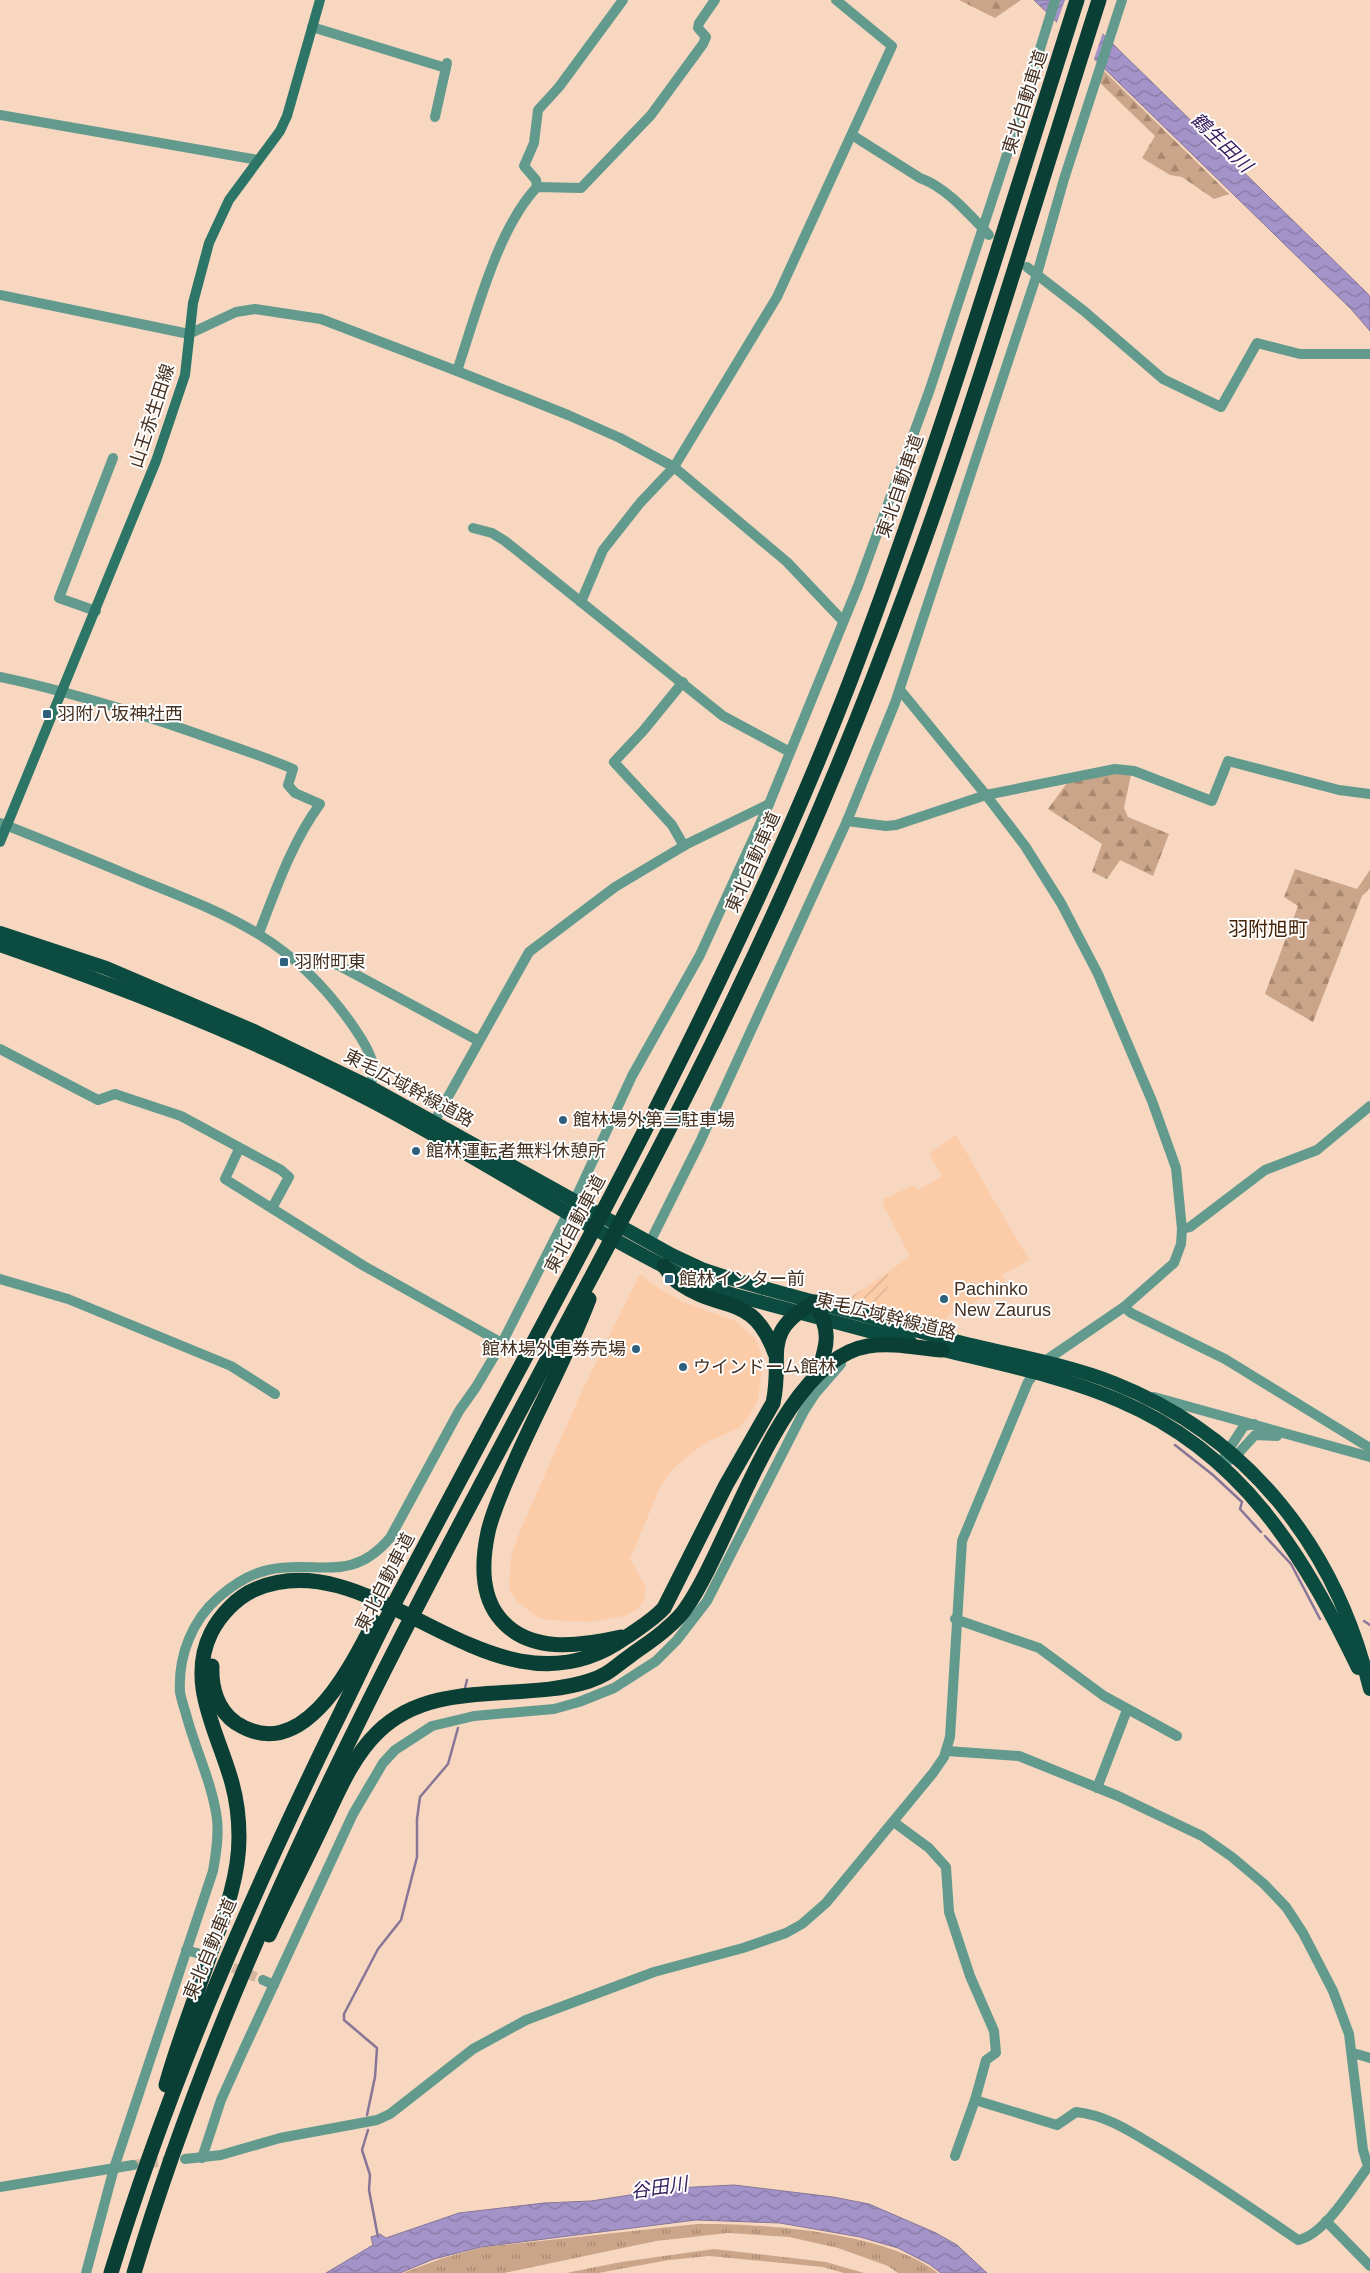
<svg xmlns="http://www.w3.org/2000/svg" width="1370" height="2273" font-family="Helvetica,'Noto Sans JP',sans-serif">
<style>
.built{fill:#fccba8}
.industrial{fill:url(#industrial-furrows)}
.grass{fill:url(#grass-tufts)}
.forest{fill:url(#forest-firs)}
.water{fill:url(#water-waves);stroke:#877697}
.pier{fill:#f8d7c0}
.lines{fill:none;stroke-linecap:round;stroke-linejoin:round}
.stream{stroke:#877697;stroke-width:2.5}
.minor-tunnel{stroke:#d4b6a0;stroke-width:10;stroke-dasharray:10 5;stroke-linecap:butt}
.minor{stroke:#629b8d;stroke-width:10}
.tertiary{stroke:#629b8d;stroke-width:10}
.secondary{stroke:#2c7567;stroke-width:10}
.trunk{stroke:#0c4c40;stroke-width:14}
.motorway{stroke:#093f35;stroke-width:15}
.poi-dot{fill:#2e5f7d;stroke:#fff;stroke-width:2}
.labels{text-anchor:middle;stroke-width:4;stroke-linejoin:round;paint-order:stroke}
.street-label{font-size:18px;fill:#463121;stroke:#fff}
.poi-label{font-size:18px;fill:#463121;stroke:#fff;text-anchor:start}
.water-label{font-size:19px;font-style:italic;fill:#392061;stroke:#fff}
.quarter-label{font-size:20px;fill:#462407;stroke:#fff}
</style>
<defs>
<pattern id="industrial-furrows" width="10" height="10" patternUnits="userSpaceOnUse" patternTransform="scale(1.25)"><rect width="10" height="10" fill="#fccba8"/><path d="M-1 1l2-2M0 10L10 0M9 11l2-2" fill="none" stroke="#d9af90"/></pattern>
<pattern id="grass-tufts" width="24" height="20" patternUnits="userSpaceOnUse" patternTransform="scale(1.25)"><rect width="24" height="20" fill="#cba58a"/><path d="M3 7l-1-3M5 7V3M7 7l1-3M15 17l-1-3M17 17v-4M19 17l1-3" fill="none" stroke="#a78770"/></pattern>
<pattern id="forest-firs" width="22" height="20" patternUnits="userSpaceOnUse" patternTransform="scale(1.25)"><rect width="22" height="20" fill="#cba58a"/><path d="M5 1l3.5 6h-7zM16 11l3.5 6h-7z" fill="#a78770"/></pattern>
<pattern id="water-waves" width="16" height="10" patternUnits="userSpaceOnUse" patternTransform="scale(1.25)"><rect width="16" height="10" fill="#a393c9"/><path d="M0 5q4-4 8 0t8 0" fill="none" stroke="#8779a3"/></pattern>
</defs>
<rect width="100%" height="100%" fill="#f8d7c0"/>
<!-- built -->
<g class="built">
<polygon points="956,1135 1029,1260 1002,1275 1005,1281 956,1315 950,1313 943,1324 879,1309 891,1280 887,1273 910,1256 883,1204 884,1199 914,1185 918,1190 942,1176 929,1154"/>
<polygon points="640,1274 658,1288 683,1302 735,1321 756,1339 762,1356 762,1368 758,1399 750,1415 739,1428 711,1440 693,1452 674,1468 661,1485 630,1559 646,1587 644,1600 638,1609 624,1616 588,1622 548,1620 537,1617 516,1600 509,1588 511,1557 520,1531 582,1391"/>
</g>
<!-- industrial -->
<polygon class="industrial" points="887,1273 891,1280 879,1309 848,1299"/>
<!-- grass -->
<g class="grass">
<path d="M697,2224C761,2223 887,2232 938,2273H898L888,2266L838,2248L789,2237L728,2233L656,2241L504,2273H403L443,2258L484,2247Z"/>
<polygon points="714,2249 826,2262 864,2273 844,2273 823,2267 709,2256 669,2260 598,2273 566,2273 621,2262"/>
</g>
<!-- forest -->
<g class="forest">
<polygon points="959,0 1021,0 995,18"/>
<polygon points="1104,71 1229,194 1214,199 1182,177 1170,175 1142,158 1155,136 1100,83"/>
<polygon points="1116,773 1131,775 1124,808 1128,817 1169,834 1153,876 1120,860 1107,879 1092,872 1102,844 1048,809 1067,783"/>
<polygon points="1295,869 1357,889 1370,870 1370,888 1362,896 1313,1022 1265,994 1298,906 1284,897"/>
</g>
<!-- water -->
<g class="water">
<polygon points="1034,0 1068,0 1368,294 1370,297 1370,331 1352,310"/>
<polygon points="734,2185 833,2197 869,2204 936,2233 957,2245 987,2273 941,2273 929,2264 898,2248 860,2237 780,2223 696,2220 481,2247 434,2259 400,2273 326,2273 373,2245 371,2237 380,2234 386,2238 459,2213 544,2203 591,2201 676,2188"/>
</g>
<!-- pier -->
<polygon class="pier" points="1065,0 1072,0 1103,32 1093,62 1056,25"/>
<g class="lines">
<!-- stream -->
<g class="stream">
<polyline points="1175,1445 1213,1475 1242,1502 1240,1509 1261,1532"/>
<polyline points="1265,1536 1291,1564 1320,1619"/>
<polyline points="1364,1621 1370,1625"/>
<polyline points="465,1688 467,1680"/>
<polyline points="367,2115 375,2077 377,2048 344,2020 344,2014 378,1949 401,1920 417,1857 417,1819 420,1797 448,1764 458,1728"/>
<polyline points="368,2130 362,2150 370,2175 369,2190 378,2237"/>
</g>
<!-- minor-tunnel -->
<g class="minor-tunnel">
<polyline points="219,1962 263,1980"/>
<polyline points="133,2165 174,2160"/>
</g>
<!-- minor -->
<g class="minor">
<polyline points="312,27 446,68"/>
<polyline points="0,115 258,160"/>
<polyline points="435,117 447,63"/>
<path d="M852,135L920,178C946,187 969,214 989,235"/>
<polyline points="537,187 536,180 524,166 534,143 538,110 559,87 623,0"/>
<polyline points="1027,267 1084,311 1163,379 1221,407 1257,343 1300,354 1370,354"/>
<polyline points="0,295 189,334 236,312 255,309 321,319 457,371 568,415 620,438 674,467 787,562 843,621"/>
<path d="M457,371C476,315 497,229 537,187L581,188L651,115L703,44L706,37L698,28L699,23L715,0"/>
<polyline points="473,528 492,533 505,541 723,716 790,752"/>
<polyline points="581,602 603,550 640,503 674,467 777,297 892,46 836,0"/>
<polyline points="96,611 59,598 113,458"/>
<path d="M0,677C67,691 131,711 195,733C228,745 261,755 293,769L288,785L295,793L320,804C292,842 276,889 259,933"/>
<polyline points="683,682 643,731 614,762 672,825 684,846"/>
<polyline points="847,821 886,826 896,825 986,795 1115,769 1134,771 1212,801 1228,761 1339,790 1370,794"/>
<path d="M307,969C320,962 326,960 340,966L479,1041"/>
<polyline points="0,1049 98,1100 115,1094 181,1116 281,1170 289,1177 272,1208"/>
<polyline points="434,1122 529,952 615,887 687,844 769,804"/>
<polyline points="239,1149 225,1179 364,1266 502,1343"/>
<polyline points="1182,1229 1190,1227 1265,1170 1317,1150 1370,1106"/>
<polyline points="650,1242 700,1142 804,915 847,821 895,703 1037,274 1064,179 1122,0"/>
<polyline points="0,1279 68,1299 231,1366 275,1394"/>
<polyline points="1124,1307 1131,1313 1225,1359 1370,1448"/>
<polyline points="955,1619 1039,1648 1104,1696 1177,1736"/>
<polyline points="947,1751 1019,1756 1118,1796 1202,1836 1232,1857 1264,1884 1286,1907 1303,1933 1333,1991 1349,2034 1363,2150 1368,2166"/>
<polyline points="1097,1788 1127,1710"/>
<polyline points="895,1823 929,1848 946,1867 949,1912 970,1976 994,2031 996,2053 986,2060 975,2100 955,2156"/>
<polyline points="186,1950 200,1954"/>
<polyline points="263,1980 274,1985"/>
<polyline points="1353,2053 1370,2058"/>
<path d="M975,2100L1057,2125L1076,2112C1108,2115 1136,2135 1163,2151C1209,2179 1253,2209 1298,2240C1325,2235 1354,2185 1370,2164"/>
<polyline points="202,2158 221,2100 244,2049 353,1814 383,1763 395,1750 432,1726 474,1716 554,1709 579,1702 614,1688 656,1661 677,1640 707,1601 804,1411 815,1394 841,1364"/>
<polyline points="185,2159 221,2155 280,2138 377,2120 390,2114 473,2049 526,2020 654,1972 743,1948 786,1933 802,1924 826,1903 933,1773 944,1757 950,1737 962,1541 1028,1382 1042,1363 1124,1307 1174,1263 1181,1244 1182,1229 1176,1168 1152,1101 1098,974 1061,903 1025,846 986,795 900,690"/>
<polyline points="0,2187 133,2165"/>
<polyline points="1326,2221 1370,2266"/>
<polyline points="86,2273 114,2168"/>
</g>
<!-- tertiary -->
<g class="tertiary">
<path d="M0,823C46,841 92,860 138,879C231,916 293,939 353,1026C367,1047 382,1067 367,1091"/>
<polyline points="1154,1397 1370,1457"/>
<polyline points="1225,1455 1244,1426 1254,1424"/>
<polyline points="1220,1465 1235,1457 1255,1435 1277,1436"/>
<path d="M114,2168L213,1871C216,1854 219,1836 217,1819C212,1782 195,1749 186,1714C184,1707 181,1699 180,1692C178,1656 192,1620 219,1597C233,1585 250,1574 268,1570C317,1559 350,1585 390,1538L459,1411L476,1387L502,1343L579,1191L632,1076L700,955L769,804L858,586L930,389L1017,124L1055,0"/>
</g>
<!-- secondary -->
<polyline class="secondary" points="0,842 156,461 185,375 193,303 209,243 229,200 280,131 287,116 320,0"/>
<!-- trunk -->
<g class="trunk">
<path d="M0,933L106,968L254,1031L370,1087L672,1255L702,1269C747,1285 794,1296 841,1309C879,1319 916,1331 955,1341C1006,1354 1066,1364 1114,1383C1250,1437 1337,1550 1370,1689"/>
<path d="M0,945C125,988 247,1036 364,1097C475,1154 579,1225 691,1280L734,1295L910,1342"/>
<path d="M931,1347C994,1363 1060,1375 1120,1401C1242,1453 1303,1554 1358,1668"/>
</g>
<!-- motorway -->
<g class="motorway">
<path d="M664,1266C669,1272 673,1279 679,1283C722,1313 752,1292 775,1353"/>
<path d="M589,1299C567,1357 536,1412 512,1468C503,1489 493,1510 488,1532C482,1560 480,1592 498,1616C527,1655 581,1646 621,1637"/>
<path d="M212,1666C211,1687 217,1710 236,1723C303,1766 350,1668 374,1622"/>
<path d="M269,1935C286,1899 304,1864 321,1828C337,1795 351,1758 378,1732C434,1677 521,1703 589,1681C610,1674 614,1667 630,1656C642,1647 655,1639 666,1629C673,1623 681,1616 686,1608C733,1540 781,1360 868,1346C892,1342 918,1348 942,1350"/>
<path d="M166,2085C179,2038 198,1992 213,1946C226,1911 239,1875 239,1837C239,1819 237,1801 232,1783C219,1734 186,1684 211,1633C220,1615 237,1597 256,1589C376,1538 494,1731 625,1638C639,1628 652,1621 664,1608L726,1485L773,1403C784,1354 759,1333 815,1302C831,1332 828,1342 818,1373"/>
<path d="M111,2273C168,2086 246,1907 331,1732C355,1684 377,1635 403,1587C509,1385 621,1186 719,981C766,883 810,785 849,684C935,460 1004,229 1077,0"/>
<path d="M134,2273C228,1958 383,1668 537,1379C605,1251 675,1123 737,992C800,861 856,727 906,591C978,397 1036,197 1099,0"/>
</g>
</g>
<!-- markers -->
<g class="poi-dot">
<rect x="42" y="709" width="10" height="10" rx="2.5"/>
<rect x="279" y="957" width="10" height="10" rx="2.5"/>
<circle cx="563" cy="1120" r="5"/>
<circle cx="416" cy="1151" r="5"/>
<rect x="664" y="1274" width="10" height="10" rx="2.5"/>
<circle cx="944" cy="1299" r="5"/>
<circle cx="636" cy="1349" r="5"/>
<circle cx="683" cy="1367" r="5"/>
</g>
<g class="labels">
<!-- street labels -->
<g class="street-label">
<text transform="translate(1025 102) rotate(-72)" y="6">東北自動車道</text>
<text transform="translate(152 416) rotate(-72)" y="6">山王赤生田線</text>
<text transform="translate(900 486) rotate(-71)" y="6">東北自動車道</text>
<text transform="translate(753 862) rotate(-66)" y="6">東北自動車道</text>
<text transform="translate(409 1088) rotate(28)" y="6">東毛広域幹線道路</text>
<text transform="translate(575 1224) rotate(-62)" y="6">東北自動車道</text>
<text transform="translate(886 1316) rotate(14)" y="6">東毛広域幹線道路</text>
<text transform="translate(385 1582) rotate(-63)" y="6">東北自動車道</text>
<text transform="translate(210 1949) rotate(-67)" y="6">東北自動車道</text>
</g>
<!-- poi labels -->
<g class="poi-label">
<text x="57" y="720">羽附八坂神社西</text>
<text x="294" y="968">羽附町東</text>
<text x="573" y="1126">館林場外第三駐車場</text>
<text x="426" y="1157">館林運転者無料休憩所</text>
<text x="679" y="1285">館林インター前</text>
<text x="954" y="1295">Pachinko<tspan x="954" dy="21">New Zaurus</tspan></text>
<text x="626" y="1355" text-anchor="end">館林場外車券売場</text>
<text x="693" y="1373">ウインドーム館林</text>
</g>
<!-- water labels -->
<g class="water-label">
<text transform="translate(1222 142) rotate(44)" y="7">鶴生田川</text>
<text transform="translate(659 2187) rotate(-8)" y="7">谷田川</text>
</g>
<!-- quarter labels -->
<g class="quarter-label">
<text x="1268" y="936">羽附旭町</text>
</g>
</g>
</svg>
